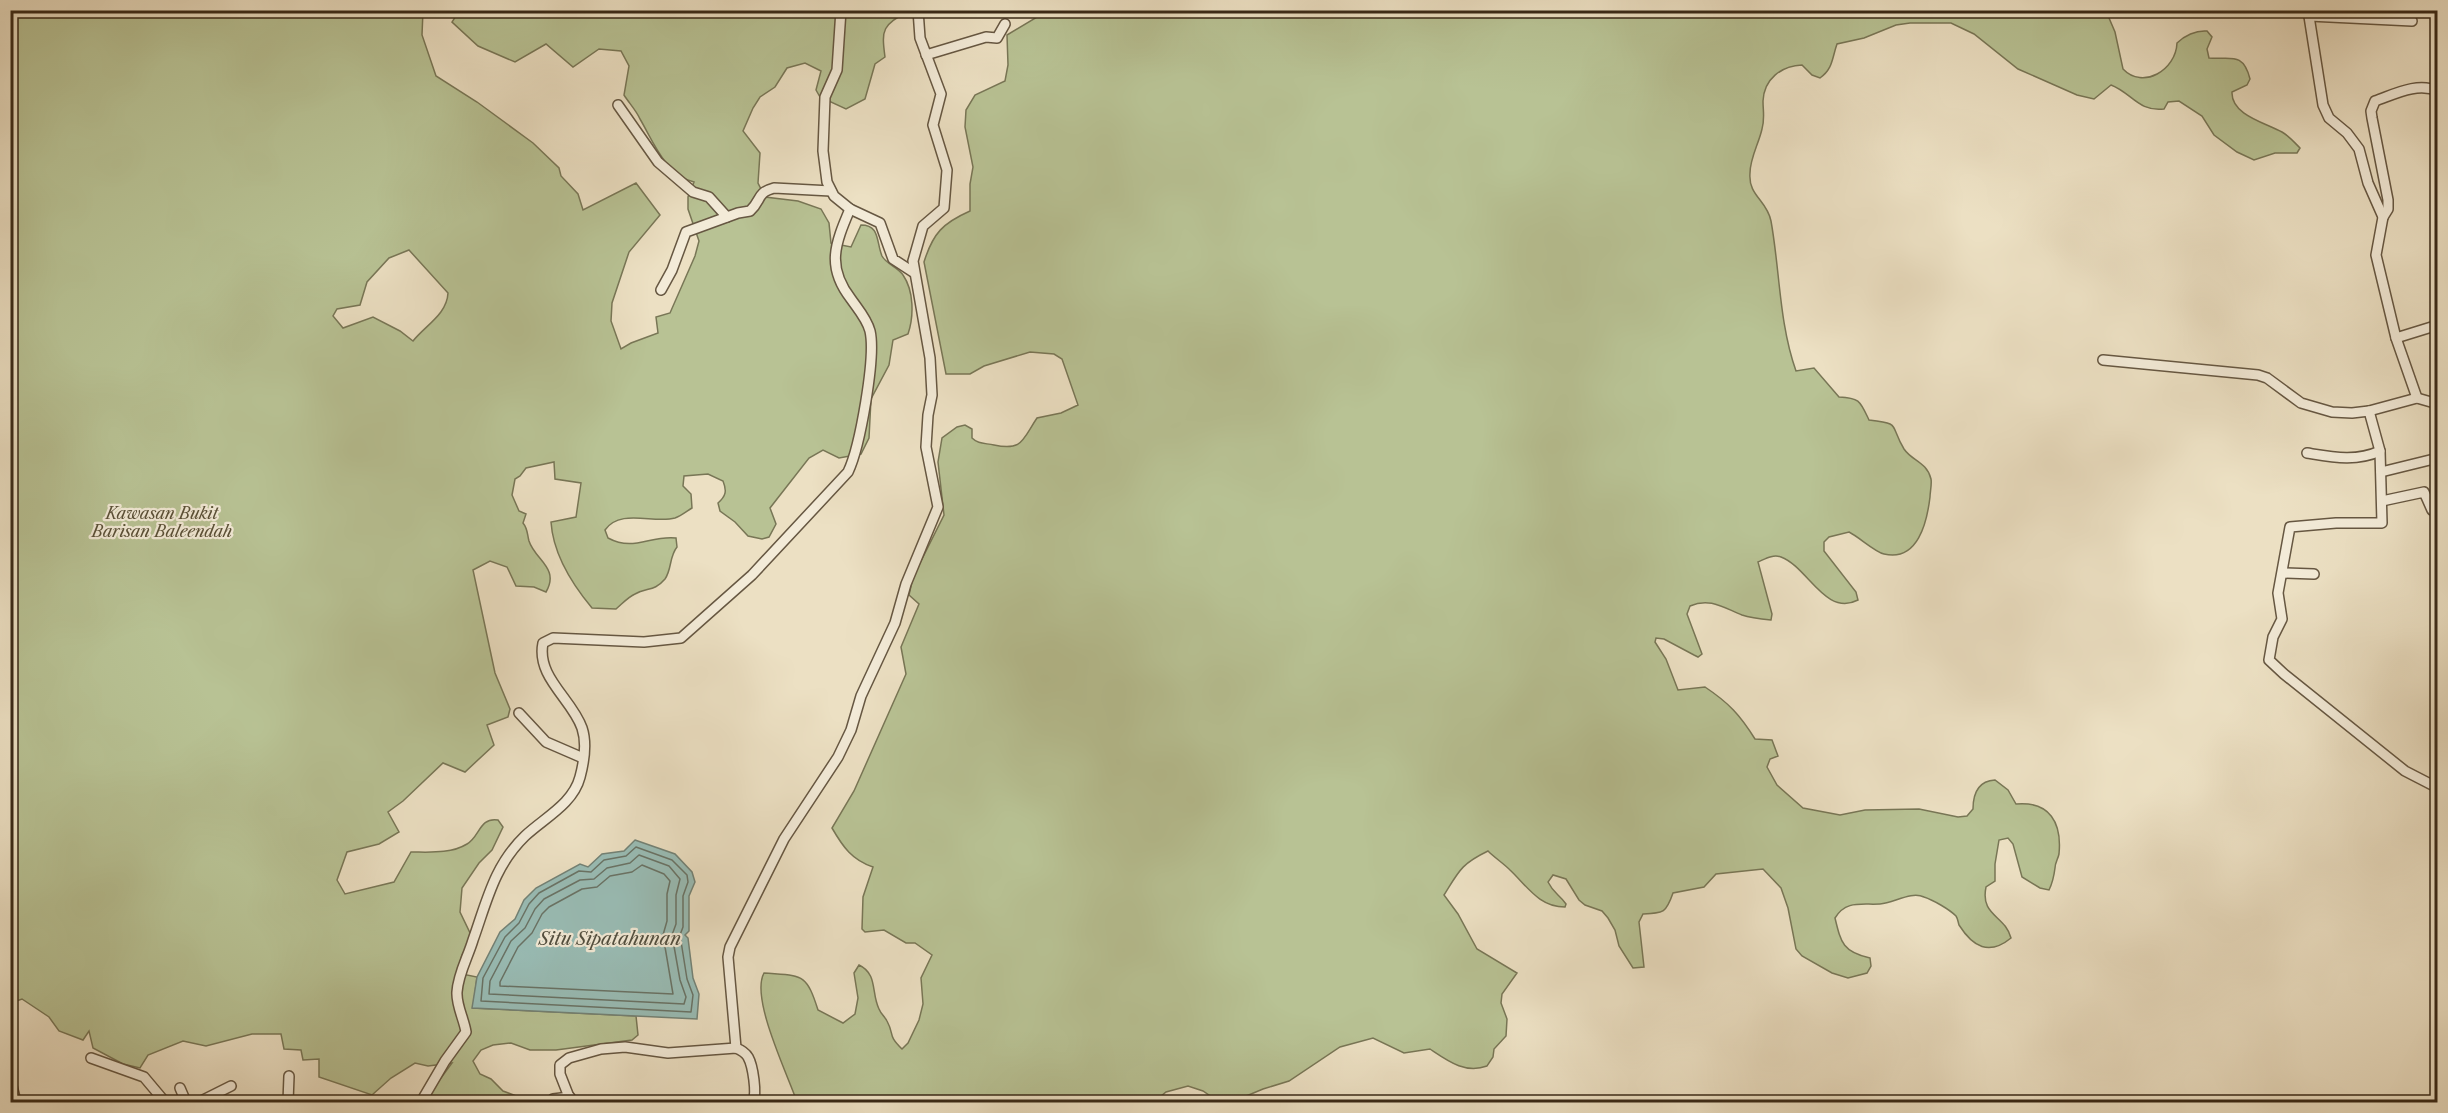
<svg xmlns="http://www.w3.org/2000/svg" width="2448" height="1113" font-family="'Libre Caslon Text',serif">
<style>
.green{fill:#b8c294;stroke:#787656;stroke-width:1.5;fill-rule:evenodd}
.water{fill:#99bdb6;stroke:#738276;stroke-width:1.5}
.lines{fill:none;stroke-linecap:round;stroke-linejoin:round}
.shore{stroke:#697366;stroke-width:1.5}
.minor-casing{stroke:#665742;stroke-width:12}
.minor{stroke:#f3ebd8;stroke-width:9}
.labels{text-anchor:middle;stroke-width:4.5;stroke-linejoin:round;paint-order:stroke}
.park-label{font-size:16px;font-style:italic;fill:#594f36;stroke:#f3ebd8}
.water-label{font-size:18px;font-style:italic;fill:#514e3f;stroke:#f3ebd8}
</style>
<rect width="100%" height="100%" fill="#ece0c3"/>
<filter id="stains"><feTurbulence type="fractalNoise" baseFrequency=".00333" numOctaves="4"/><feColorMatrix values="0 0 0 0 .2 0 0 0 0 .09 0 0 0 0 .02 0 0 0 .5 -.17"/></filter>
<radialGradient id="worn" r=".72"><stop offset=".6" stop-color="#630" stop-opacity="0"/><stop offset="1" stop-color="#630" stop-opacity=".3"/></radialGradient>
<!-- green -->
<g class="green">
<path d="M11,11H423L422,35L436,76L477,102L533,143L559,168L561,176L578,194L583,210L636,183L660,215L629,252L612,303L611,321L621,349L631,343L658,333L656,317L670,313L695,256L699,241L688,209V197L694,182C666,176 653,141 640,119C636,110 629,103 624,95L629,66L621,51L599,49L573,67L546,44L515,62L478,46L452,22L459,11H908C883,26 881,28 885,57L875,64L865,99L846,109L820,97L816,90L821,71L805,63L787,68L775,87L760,97L753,108L743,131L760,153L758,183L765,197L798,201L821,209L829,223L831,243L851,247L861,225C880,225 876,241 882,256C886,264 898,267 903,275C914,291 914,316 908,334L893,340L889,365L871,399L869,438L861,454L839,458L823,450L809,458L770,508L776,524L769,537L762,539L748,536L735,522L720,511L718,503C726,496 727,491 723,481L708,474L684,476L683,486L691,494L692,508C687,511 681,516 675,518C654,524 620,508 605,530L608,538C634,552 650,535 676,538L677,547C669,557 672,569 665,579C654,592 647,587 635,594C628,597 622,604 616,609L592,608C572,584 553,553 551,522L576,517L581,483L555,479L554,462L526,468L520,476L515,479L512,495L519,511L526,514L523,523C528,529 527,534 529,541C535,560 560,568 546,592L534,587L516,586L507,567L490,561L473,570L495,673L510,709L508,717L487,725L494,745L465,772L443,763L403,801L388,812L399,832L379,844L347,852L337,880L345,894L394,882L411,852C429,852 451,854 467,844C480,837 479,817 498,820L503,827L492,850L479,863L462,888L460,912L472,937L462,955L457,973L477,977L473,1008L636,1016L638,1035L632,1040L556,1050H530L511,1043L493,1045L481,1050L473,1061L480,1074L491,1079L503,1091L532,1102H426L432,1090L452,1063L428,1066L415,1063L391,1078L372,1095L319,1077V1059L303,1060L301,1050L284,1049L281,1034H252L206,1046L183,1041L148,1055L140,1068L123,1064L93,1048L89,1031L83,1040L59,1031L49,1017L22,999L11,1003ZM409,250L448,293C447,314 426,325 413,341L400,331L373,317L343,328L333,316L337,309L360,305L367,282L389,258Z"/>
<path d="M1047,11H2106L2115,32L2123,69C2143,90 2176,70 2177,43C2184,36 2196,30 2207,31L2212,37L2207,49L2209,58C2230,60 2243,51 2250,79L2247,85L2232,92C2231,115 2266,123 2282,132C2289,136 2294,142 2300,148L2297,153H2275L2254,160L2237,152L2214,135L2202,116L2179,101L2168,102L2164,109C2138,112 2132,93 2111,85L2094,99L2077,95L2018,69L1974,34L1951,23H1910L1896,25L1864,38L1837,44C1832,58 1833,69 1820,78L1812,75L1802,65C1781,66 1764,79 1763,101C1763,111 1765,119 1762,129C1759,143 1750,158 1750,173C1748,196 1767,200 1771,221C1780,271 1779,323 1796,371L1814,368L1839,397C1860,398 1860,401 1869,420C1902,424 1889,424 1904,449C1912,461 1927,462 1931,479C1932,484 1930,492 1930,497C1927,522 1918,562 1884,554C1875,552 1859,537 1849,532L1829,537L1824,542V551L1856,592L1858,600C1825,617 1808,567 1781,557C1773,554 1765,559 1758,562L1772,614L1771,620C1761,619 1751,618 1742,615C1724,608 1710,597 1690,606L1687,614L1702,654L1698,657L1694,655L1664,639L1656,638L1655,642L1666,659L1678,690L1705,687C1729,703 1740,715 1755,739L1772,740L1778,756L1770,759L1767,767L1777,785L1803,808L1840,815L1865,810L1919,809L1958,817L1967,816L1973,809C1973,793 1978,781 1995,780L2008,790L2016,804C2050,801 2062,823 2059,854C2058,859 2055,863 2055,868C2054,876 2053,882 2049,890L2040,888L2022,877L2013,844L2008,838L1999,840L1995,864V881L1986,887C1980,916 2005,915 2011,938C1989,956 1973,947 1959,925C1958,922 1958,919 1956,916C1949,909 1933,900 1924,897C1911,891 1894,903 1880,904C1861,905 1846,900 1835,918C1841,943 1843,952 1870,958L1871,966L1867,973L1848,978L1832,973L1802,956L1796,949L1788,908L1781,888L1763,869L1716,874L1704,887L1673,893C1666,913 1664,913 1643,914L1639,922L1644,967L1633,968L1619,946L1615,930L1608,918L1602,911L1585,905L1579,900L1566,879L1553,875L1548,882C1554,894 1559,894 1566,904L1565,907C1539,907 1527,886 1510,870C1503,863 1495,858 1488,851C1461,864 1459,871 1444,895L1458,914L1477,949L1517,973L1502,994L1501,1003L1507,1019L1506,1036L1494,1049L1493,1057L1487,1066C1465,1074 1448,1061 1430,1049L1404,1053L1373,1038L1340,1047L1289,1081L1263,1089L1232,1102H1219L1203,1091L1188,1086L1166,1092L1154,1102H797C788,1075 750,998 764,973C802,976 806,972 818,1010L843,1023L855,1014L858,998L854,973L859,965C878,974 871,993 879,1009C881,1014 885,1017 887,1021C895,1036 887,1034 902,1049L908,1043L919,1020L923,1004L921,978L932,955L915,943H906L884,930L865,932L862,929L863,897L873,867C852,860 843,847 832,828L854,791L906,674L901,647L919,604L909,595L913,577L944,515L938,462L942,438L957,427L965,425L972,429V438C978,444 984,443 994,445C1023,451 1022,440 1037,418L1061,413L1078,405L1062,359L1054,354L1030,352L984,366L970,374H946L924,262C933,233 943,223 970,211V184L973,167L965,127L966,110L975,95L1005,81L1008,65L1007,35Z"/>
</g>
<!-- water -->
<polygon class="water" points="635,840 675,854 692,872 695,882 689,896 689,931 685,935 688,938 693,978 699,994 697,1019 472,1008 477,977 500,932 515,919 524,900 536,888 580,864 588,867 602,854 624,851"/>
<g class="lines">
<!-- shore -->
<g class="shore">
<polygon points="636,847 672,860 687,875 688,882 683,896 683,927 680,935 687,979 693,995 691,1012 481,1001 483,978 505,937 519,923 529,904 539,893 579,871 591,872 604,860 626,856"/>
<polygon points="639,855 669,866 680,879 676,895 676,924 672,935 680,980 686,997 684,1004 489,994 490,981 511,941 525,928 535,909 544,899 580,880 594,879 607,868 630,863"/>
<polygon points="642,865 664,874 670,881 667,894 667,921 663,935 673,994 500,986 500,982 518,947 532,933 542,914 549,907 582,889 597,887 610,876 632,872"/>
</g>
<!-- minor casing -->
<g class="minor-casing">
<g id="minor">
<polyline points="841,10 837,70 825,97 823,151 827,182 834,196 850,209 880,223 893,259 913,272"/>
<polyline points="2308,10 2323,105 2329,118 2347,133 2359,149 2368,183 2383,217 2376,255 2396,338"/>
<polyline points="2309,16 2412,21"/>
<polyline points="926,55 986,37 997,38 1005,24"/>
<polyline points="618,105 658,162 693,192 709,197 727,217"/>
<path d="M2383,217L2388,209V200L2372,118L2371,111L2375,101C2395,94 2417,82 2438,91"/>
<path d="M661,290L672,270L686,232L738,213L750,211C762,200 756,193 774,188L831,191"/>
<polyline points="2103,360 2258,375 2267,378 2301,403 2332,412 2352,413 2369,411 2417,398 2438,404"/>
<polyline points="2417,398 2396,338 2438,325"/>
<polyline points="2369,411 2380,451 2382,523 2336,523 2290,527 2278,593 2282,619 2273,637 2269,660 2284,674 2405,771 2438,788"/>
<path d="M2307,453C2332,457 2356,462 2380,451"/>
<polyline points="2381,472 2438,458"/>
<polyline points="2382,501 2424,492 2432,510 2438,510"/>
<polyline points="2283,573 2314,574"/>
<polyline points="519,713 546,742 583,758"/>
<polyline points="736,1048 728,957 730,947 784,839 838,757 851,730 861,696 895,623 906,584 938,507 926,447 928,415 932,395 930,358 913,261 923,226 944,208 947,170 933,125 941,94 920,38 918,10"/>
<polyline points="91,1058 144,1077 165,1102"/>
<polyline points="10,1078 16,1102"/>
<polyline points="180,1088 186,1102"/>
<polyline points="553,1099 570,1097"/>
<polyline points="199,1102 231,1086"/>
<polyline points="288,1102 289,1076"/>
<path d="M421,1102L445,1061L466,1032C464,1019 456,1005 457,992C458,974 468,957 473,940C487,901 494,866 525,836C544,818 573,804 580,777C584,762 587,743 582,728C572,699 536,677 543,643L553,638L644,642L681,638L752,575L848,472C860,447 876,357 870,331C867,319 858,309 851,299C826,267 835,244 850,209"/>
<path d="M571,1102L560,1074V1065L569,1058L601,1049L625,1047L668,1053L736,1048C741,1050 745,1052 748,1057C753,1066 757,1093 753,1102"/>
</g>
</g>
<!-- minor -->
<use href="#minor" class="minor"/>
</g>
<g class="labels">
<!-- park labels -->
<g class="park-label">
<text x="162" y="519">Kawasan Bukit<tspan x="162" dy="18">Barisan Baleendah</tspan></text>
</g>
<!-- water labels -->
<g class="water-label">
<text x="610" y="945">Situ Sipatahunan</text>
</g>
</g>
<!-- margin -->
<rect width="2448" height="1113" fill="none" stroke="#ece0c3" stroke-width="36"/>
<rect x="12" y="12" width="2424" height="1089" fill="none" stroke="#392917" stroke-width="3"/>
<rect x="18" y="18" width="2412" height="1077" fill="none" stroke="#392917" stroke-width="1.5"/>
<rect width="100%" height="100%" filter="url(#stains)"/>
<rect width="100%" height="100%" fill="url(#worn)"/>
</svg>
